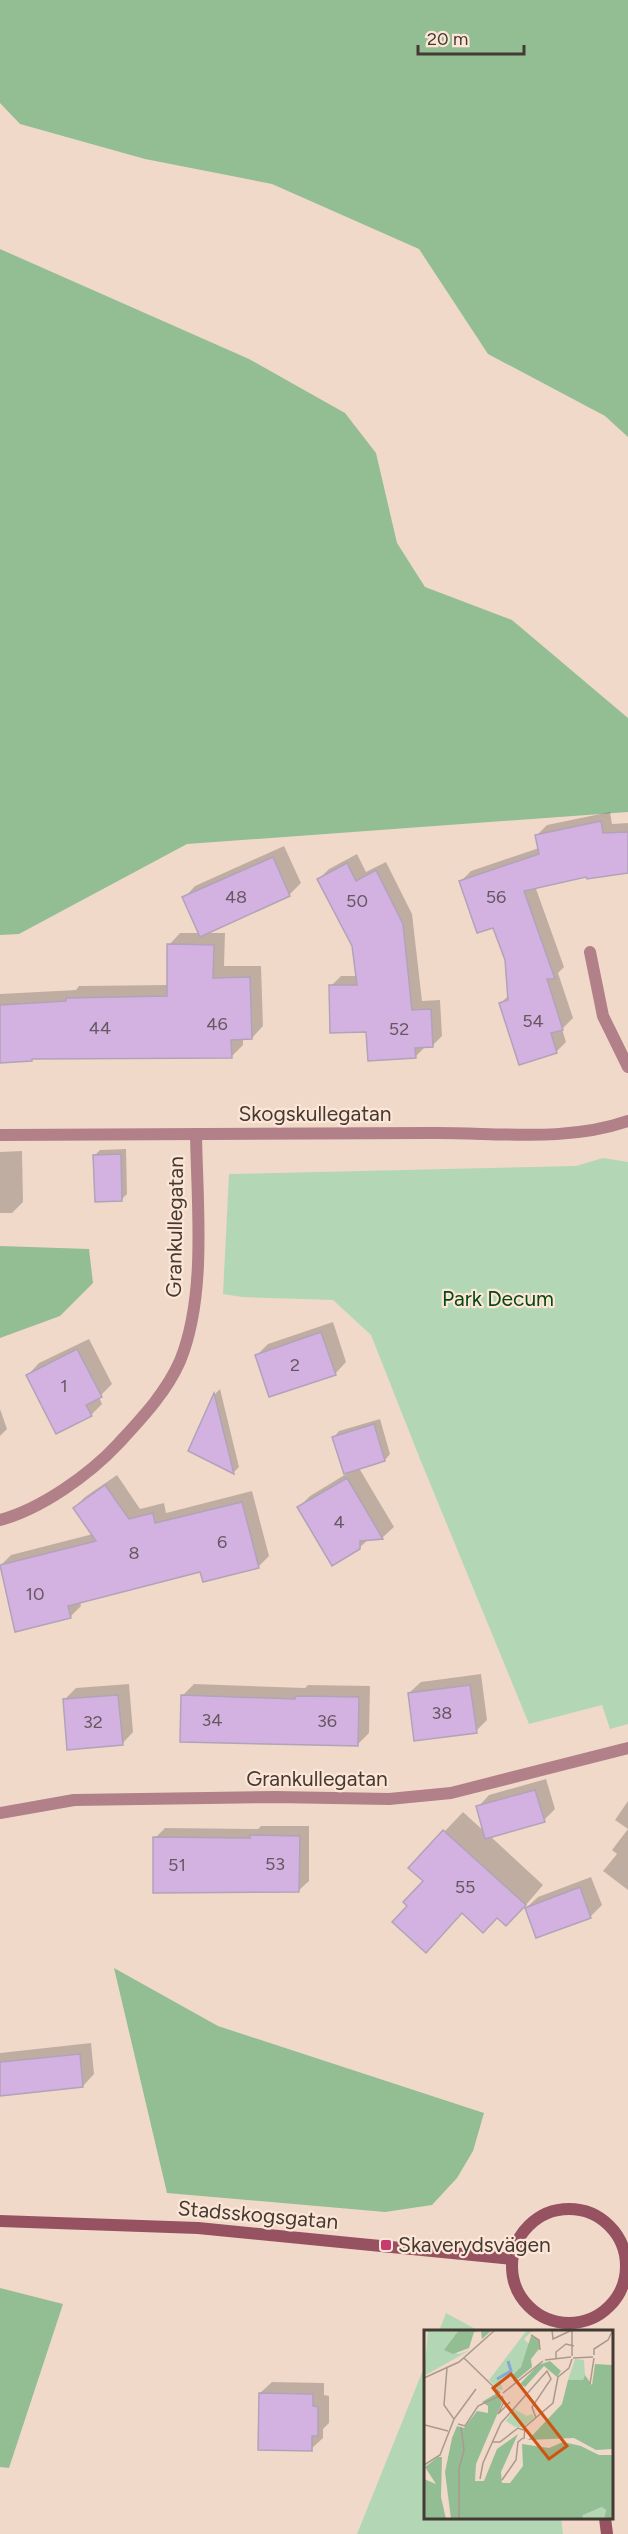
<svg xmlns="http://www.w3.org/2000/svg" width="628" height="2534" font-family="Figtree,sans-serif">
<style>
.green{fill:#b3d7b4}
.forest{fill:#93be93}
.shadow{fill:#0003}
.building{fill:#d3b2e2;stroke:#b1a3b8;stroke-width:1.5}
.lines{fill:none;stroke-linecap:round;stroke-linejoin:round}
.street{stroke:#b18089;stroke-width:12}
.secondary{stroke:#965261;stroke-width:12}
.poi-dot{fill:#c63b70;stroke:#fee6d7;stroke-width:2}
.labels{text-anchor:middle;stroke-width:4.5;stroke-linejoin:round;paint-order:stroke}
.number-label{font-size:18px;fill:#675860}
.street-label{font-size:21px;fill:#433a34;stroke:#fee6d7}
.park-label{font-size:21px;fill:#064912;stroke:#fee6d7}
.poi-label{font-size:21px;fill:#433a34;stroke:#fee6d7;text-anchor:start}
.inset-river{fill:none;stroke:#86a8d5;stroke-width:3}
.inset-road{fill:none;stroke:#ab998e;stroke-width:1.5}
.view{fill:#cf5412;fill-opacity:0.15;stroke:#cf5412;stroke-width:3}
.inset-edge{fill:none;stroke:#433a34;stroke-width:3}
</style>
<rect width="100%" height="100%" fill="#f1d9ca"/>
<!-- green -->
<g class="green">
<polygon points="603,1158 628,1162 628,1724 610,1729 602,1705 529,1724 420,1459 371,1335 333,1300 242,1297 223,1294 229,1174 576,1166"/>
<polygon points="446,2313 479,2331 439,2331"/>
<polygon points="425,2365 426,2518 561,2518 563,2534 357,2534"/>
</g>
<!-- forest -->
<g class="forest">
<polygon points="0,0 628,0 628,437 605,416 488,354 419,249 272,184 145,159 20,124 0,103"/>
<polygon points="0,249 249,359 345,413 376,453 397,543 425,587 512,620 628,718 628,812 187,844 19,934 0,935"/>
<polygon points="0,1246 89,1249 93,1283 60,1316 0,1338"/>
<polygon points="114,1968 218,2026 484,2113 473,2151 457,2178 432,2205 385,2212 167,2193"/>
<polygon points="0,2288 63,2304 9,2468 0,2467"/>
</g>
<!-- shadow -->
<g class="shadow">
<polygon points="610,812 612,824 628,823 628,871 588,875 535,886 564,967 558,973 573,1018 562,1029 566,1042 556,1052 501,1003 509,995 507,959 494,926 461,881 471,871 539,848 537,835 547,825"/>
<polygon points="284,846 301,883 289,895 204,933 225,933 224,966 261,966 263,1026 252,1038 243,1038 243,1045 231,1057 34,1057 0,1061 0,994 76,990 79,986 169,985 169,945 180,933 200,933 184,898 195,886"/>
<polygon points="357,854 366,872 386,862 412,914 422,1001 440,1000 442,1036 432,1046 426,1046 415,1057 368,1031 331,986 341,976 357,976 353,945 319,879 329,869"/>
<polygon points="126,1149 127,1194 122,1199 95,1155 100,1150"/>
<polygon points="22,1151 23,1202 12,1213 0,1213 0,1152"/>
<polygon points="333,1322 346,1362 335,1374 257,1355 268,1344"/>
<polygon points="89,1339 112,1384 99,1397 102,1404 91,1415 28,1375 39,1363"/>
<polygon points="220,1389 239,1467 234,1472 190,1450 215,1394"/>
<polygon points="0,1409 7,1429 0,1436"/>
<polygon points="380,1419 390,1454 385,1460 359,1468 394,1527 382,1538 369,1539 359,1548 299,1507 310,1496 351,1471 334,1437 339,1431"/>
<polygon points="117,1475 140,1509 164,1503 166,1513 252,1491 269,1556 258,1567 201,1570 80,1601 81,1606 70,1617 0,1566 11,1555 93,1534 74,1508 85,1497"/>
<polygon points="481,1674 487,1720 476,1731 409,1693 421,1682"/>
<polygon points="129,1684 133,1732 122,1744 64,1700 76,1688"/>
<polygon points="194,1684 305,1688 308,1685 370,1686 369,1733 358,1744 183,1695"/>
<polygon points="546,1779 555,1809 544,1820 490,1836 543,1885 525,1906 497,1916 409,1906 425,1881 410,1868 463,1812 485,1832 478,1807 489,1795"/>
<polygon points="628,1801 628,1890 603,1871 617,1854 612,1850 628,1829 615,1820"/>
<polygon points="261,1826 309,1826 309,1881 298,1891 155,1838 165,1828 258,1829"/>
<polygon points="591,1877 602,1905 590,1917 526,1908 538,1897"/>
<polygon points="91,2043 94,2074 83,2086 0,2095 0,2053"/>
<polygon points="272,2382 324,2383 324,2395 329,2396 329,2423 323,2429 323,2438 311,2449 260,2393"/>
</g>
<!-- building -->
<g class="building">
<polygon points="601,821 603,833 628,832 628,873 587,879 586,877 524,891 555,979 547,979 563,1030 551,1033 557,1053 519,1065 499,1003 508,1000 505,960 493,928 477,933 459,881 539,854 535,835"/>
<polygon points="273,857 290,896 200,937 182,897"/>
<polygon points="347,863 356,881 376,870 403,924 412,1010 431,1009 433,1047 415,1048 416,1058 368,1061 366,1032 330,1033 329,985 357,985 352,946 317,879"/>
<polygon points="167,944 214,945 213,978 250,977 252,1039 231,1040 232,1058 32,1059 32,1061 0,1063 0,1005 66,1001 66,998 167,996"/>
<polygon points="121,1154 122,1201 95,1202 93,1155"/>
<polygon points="321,1332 336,1375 269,1397 255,1355"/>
<polygon points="77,1349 102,1397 86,1405 92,1416 56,1434 26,1375"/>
<polygon points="214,1393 234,1474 188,1451"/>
<polygon points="374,1424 385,1461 344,1474 332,1437"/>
<polygon points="347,1478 383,1539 360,1541 360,1549 332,1566 297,1507"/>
<polygon points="105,1485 129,1519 153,1513 155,1523 242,1502 259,1568 203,1582 200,1572 68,1606 71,1618 15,1632 0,1565 96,1541 73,1508"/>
<polygon points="470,1685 477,1733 414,1741 408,1693"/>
<polygon points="118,1695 123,1745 67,1750 63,1699"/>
<polygon points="181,1695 295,1699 295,1696 359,1697 358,1746 180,1742"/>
<polygon points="535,1790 545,1822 485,1839 476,1806"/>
<polygon points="443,1830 526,1905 506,1926 497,1918 483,1933 462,1913 426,1953 392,1922 407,1906 403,1902 423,1881 408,1868"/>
<polygon points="250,1835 300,1836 299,1892 153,1893 153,1837 250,1838"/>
<polygon points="580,1887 591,1918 536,1938 525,1908"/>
<polygon points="80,2054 83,2087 0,2096 0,2062"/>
<polygon points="259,2393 313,2394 313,2406 318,2407 318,2436 312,2436 312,2451 258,2450"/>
</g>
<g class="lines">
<!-- street -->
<g class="street">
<polyline points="590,952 603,1016 628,1067"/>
<path d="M0,1135C143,1135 286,1134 429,1133C494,1132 566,1143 628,1121"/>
<path d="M0,1520C41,1509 89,1475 118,1444C141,1419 166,1393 180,1361C207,1295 197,1204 196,1134"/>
<polyline points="0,1813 74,1800 275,1797 389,1799 451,1793 628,1748"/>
<polyline points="626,2261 628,2261"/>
</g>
<!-- secondary -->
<g class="secondary">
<circle cx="569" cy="2266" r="57"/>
<polyline points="0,2221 198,2228 512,2259"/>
<polyline points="605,2518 607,2534"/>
</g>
</g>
<!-- markers -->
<rect class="poi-dot" x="380" y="2239" width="12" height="12" rx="3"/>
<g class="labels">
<!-- number labels -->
<g class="number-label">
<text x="236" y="903">48</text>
<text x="496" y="903">56</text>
<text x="357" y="907">50</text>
<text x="533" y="1027">54</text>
<text x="217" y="1030">46</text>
<text x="100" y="1034">44</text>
<text x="399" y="1035">52</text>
<text x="295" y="1371">2</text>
<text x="64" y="1392">1</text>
<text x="339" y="1528">4</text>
<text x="222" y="1548">6</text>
<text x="134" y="1559">8</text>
<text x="35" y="1600">10</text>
<text x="442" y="1719">38</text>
<text x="212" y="1726">34</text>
<text x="327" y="1727">36</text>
<text x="93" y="1728">32</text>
<text x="275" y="1870">53</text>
<text x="177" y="1871">51</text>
<text x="465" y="1893">55</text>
</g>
<!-- street labels -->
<g class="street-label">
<text x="315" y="1121">Skogskullegatan</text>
<text transform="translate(175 1227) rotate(-89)" y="7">Grankullegatan</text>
<text x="317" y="1786">Grankullegatan</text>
<text transform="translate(258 2215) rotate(5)" y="7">Stadsskogsgatan</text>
</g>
<!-- park labels -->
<g class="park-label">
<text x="498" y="1306">Park Decum</text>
</g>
<!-- poi labels -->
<g class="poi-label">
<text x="398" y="2252">Skaverydsvägen</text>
</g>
</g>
<!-- overview -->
<g transform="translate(424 2330)">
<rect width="189" height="189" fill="#f1d9ca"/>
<path d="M4,0H35L21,20L35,24L46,20L0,46ZM103,0H109L100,9L105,14L97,37L92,44L76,50L79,60L74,59L65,50ZM151,29L160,30L161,45L159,50H144ZM90,79L103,86L108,84L110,88L99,97H91L82,91ZM178,177L182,179L180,189H158L159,185Z" fill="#b3d7b4"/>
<path d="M35,0H68L58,9L57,1L50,2L45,18L29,24L20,20ZM107,6L115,10V19L107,29L108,37L90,52L88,46L97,37ZM126,31L137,41L133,47L120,36L101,57L96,54L114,35ZM171,34L189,35V119L172,120L150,108L104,110L138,74L144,50H159L161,45L168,55ZM73,63L78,73L52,134L51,151H60L73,119L94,104L77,142L78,153H86L99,136L98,114L125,118L139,112L157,116L175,125H189V189H180L182,180L178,177L159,185L158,189H27L21,142L28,108L33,96L40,98L53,81L64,83V76L58,72ZM14,127H18L17,167L22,189H0V149L12,154L1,137Z" fill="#93be93"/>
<path class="inset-river" d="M73,49L87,41L84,31"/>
<path class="inset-road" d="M128,0L129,9L148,0M107,5L115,10L116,20M170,25V19L184,10L189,0M148,26V0M40,28L76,63M132,28V22L142,14L150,16M149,28L169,27M121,30L147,27M0,48L35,32L71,0M166,54L170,28M79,63L119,31M78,66L80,72L74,84L86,72M30,89L52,59M34,94L41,96L54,76L75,66M1,95L24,101M100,109L101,97L129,73L134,47L145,38L148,29M69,112H76L94,98L105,102M0,135L16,125L30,89L20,75L23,38M56,149L59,133L77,93L123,41L127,49L108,77L112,88M78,150L92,130L94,112L99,108M35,189V139L40,120L37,97"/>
<path class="view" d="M87,44L143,116L125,129L69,58Z"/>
<rect width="189" height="189" class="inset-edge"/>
</g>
<!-- scale -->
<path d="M418 45v9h106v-9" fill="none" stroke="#433a34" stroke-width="3"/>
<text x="427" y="45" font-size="18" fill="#433a34" stroke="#fee6d7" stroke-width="4.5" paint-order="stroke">20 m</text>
</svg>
